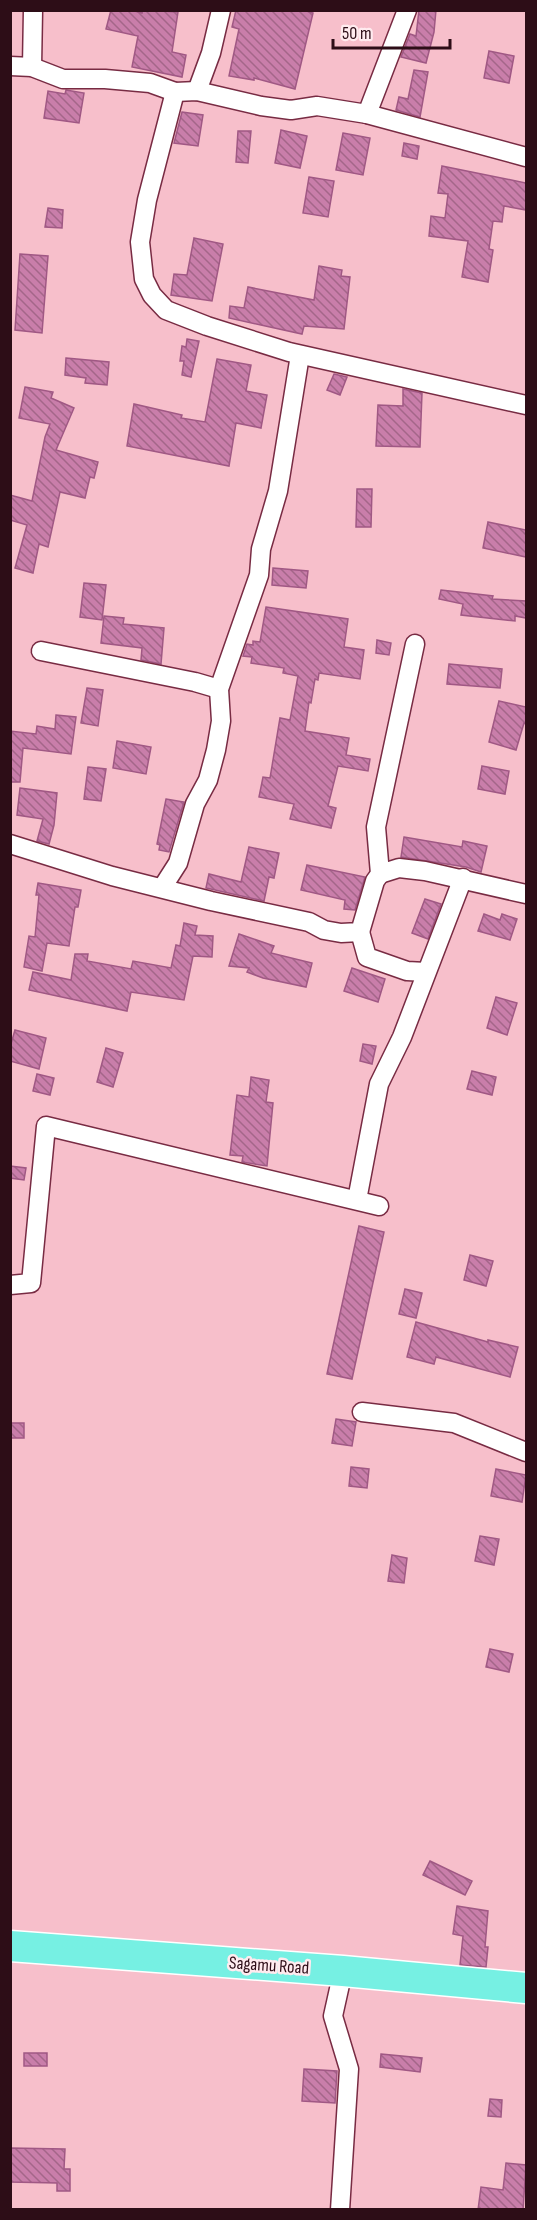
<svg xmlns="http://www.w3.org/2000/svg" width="537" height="2220" font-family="'Sofia Sans Condensed',sans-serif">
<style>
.building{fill:url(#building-back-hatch);stroke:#a05884;stroke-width:1.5}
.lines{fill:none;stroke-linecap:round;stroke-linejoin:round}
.minor-casing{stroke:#782b43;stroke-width:21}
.trunk-casing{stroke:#fff;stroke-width:33}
.minor{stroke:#fff;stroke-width:18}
.trunk{stroke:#76f0e3;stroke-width:30}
.labels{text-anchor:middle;stroke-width:5;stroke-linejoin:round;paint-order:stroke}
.street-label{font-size:18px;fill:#2d0d17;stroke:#ffebef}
</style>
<defs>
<pattern id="building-back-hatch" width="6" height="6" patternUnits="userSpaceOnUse" patternTransform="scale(1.5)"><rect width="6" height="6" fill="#c97eaa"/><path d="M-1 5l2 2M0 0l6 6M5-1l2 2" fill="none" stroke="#a46689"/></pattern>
</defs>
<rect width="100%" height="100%" fill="#f7bfcb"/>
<!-- building -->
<g class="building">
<polygon points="111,10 131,10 142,13 143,10 178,12 172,52 186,55 182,77 132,67 138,36 106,29"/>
<polygon points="236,10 303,10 313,13 295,89 254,78 254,80 229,76 239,29 232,27"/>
<polygon points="419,10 436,10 434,32 426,63 401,57 410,34 416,36"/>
<polygon points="489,51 514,56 509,83 484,78"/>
<polygon points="414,70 428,72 420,117 396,110 399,97 408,99"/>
<polygon points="66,90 84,93 79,123 44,118 48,91 65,94"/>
<polygon points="182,112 203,115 198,146 174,143"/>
<polygon points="281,130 307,136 300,168 275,163"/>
<polygon points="238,131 251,131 248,163 236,162"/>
<polygon points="343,133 370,138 363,175 336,170"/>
<polygon points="404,143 419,146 417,159 402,156"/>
<polygon points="442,166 526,183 526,210 504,206 502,222 493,221 489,249 493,250 488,282 462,277 468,241 429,236 431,216 445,218 448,194 438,193"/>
<polygon points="309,177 334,181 328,217 303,213"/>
<polygon points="48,208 63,210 62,228 45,227"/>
<polygon points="194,238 223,244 212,301 171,295 174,274 187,275"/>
<polygon points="20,254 48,256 42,333 15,330"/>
<polygon points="319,266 342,270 341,276 350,277 344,329 304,326 302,334 229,318 230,306 244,308 248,287 314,300"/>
<polygon points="187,339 199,341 191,377 182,375 184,361 180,361 182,346 186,347"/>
<polygon points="66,358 109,362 107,385 85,383 86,378 65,375"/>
<polygon points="217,359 251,365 246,391 267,395 261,428 236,423 229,466 127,446 134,404 182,415 181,418 205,422"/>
<polygon points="334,374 347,377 340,395 327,390"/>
<polygon points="25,387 53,392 51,398 74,408 56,450 98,462 94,478 90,477 85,498 60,492 48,547 39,544 33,573 15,568 27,525 10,520 10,495 32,501 45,437 50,424 19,418"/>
<polygon points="403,389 422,393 420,447 376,446 378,405 403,406"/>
<polygon points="357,489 372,489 371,527 356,527"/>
<polygon points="488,522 526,530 526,557 483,548"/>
<polygon points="273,568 308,571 306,588 272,585"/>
<polygon points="84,583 106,585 102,620 80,617"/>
<polygon points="441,590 493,596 492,599 526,601 526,618 515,616 515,621 461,615 463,604 439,599"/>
<polygon points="266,607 348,619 344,647 364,650 360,679 319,673 318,680 315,679 311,703 309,702 305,731 349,738 346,755 370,759 368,771 338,766 328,806 336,808 331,828 290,819 294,804 259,797 263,777 270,778 280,718 290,720 298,676 283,673 284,668 251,663 252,657 243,656 247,644 253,645 253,641 260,642"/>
<polygon points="104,616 124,618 123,624 164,628 161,664 141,660 142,648 101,643"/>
<polygon points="377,640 391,643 389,655 376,653"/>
<polygon points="449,664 502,669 500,688 447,684"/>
<polygon points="87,688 103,690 98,726 81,723"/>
<polygon points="499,701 526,707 526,724 524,723 516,750 489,742"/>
<polygon points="56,715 76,717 71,754 23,748 20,782 10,782 10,731 36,734 37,726 55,729"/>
<polygon points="117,741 151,747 146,774 113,768"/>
<polygon points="482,766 509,771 505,794 478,789"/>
<polygon points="88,767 106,769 101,801 84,799"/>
<polygon points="20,788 57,793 54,825 49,844 37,841 43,819 17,815"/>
<polygon points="166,799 184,802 169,852 159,850 160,845 157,844"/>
<polygon points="404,837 462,847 463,841 487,846 481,872 466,867 401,857"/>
<polygon points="249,847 279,853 274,878 269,877 264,901 206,888 209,874 241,882"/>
<polygon points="307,865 365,877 355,910 344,909 345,900 301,890"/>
<polygon points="38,883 81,890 78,907 75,907 69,946 47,943 42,971 24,967 29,936 35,937 39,895 36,895"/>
<polygon points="425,899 441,904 428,939 412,933"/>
<polygon points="484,914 500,920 502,914 517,919 510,940 478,931"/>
<polygon points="184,923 197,926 195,935 213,936 212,957 193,956 184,1000 131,992 127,1011 29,990 33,972 71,980 75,954 88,954 87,961 131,969 133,961 171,968 176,945 180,946"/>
<polygon points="239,934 274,946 271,953 312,963 306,987 263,978 247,972 249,968 229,966"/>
<polygon points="352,968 385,979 378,1002 344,991"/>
<polygon points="496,997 517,1003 507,1035 487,1028"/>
<polygon points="15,1030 46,1038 39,1069 10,1061 10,1047"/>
<polygon points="363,1044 376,1046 372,1064 360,1061"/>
<polygon points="106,1048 123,1053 113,1087 97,1082"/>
<polygon points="472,1071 496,1077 492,1095 467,1089"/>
<polygon points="37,1074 54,1078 50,1095 33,1091"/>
<polygon points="251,1077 269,1080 266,1102 273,1103 267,1166 242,1162 243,1156 230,1155 237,1095 249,1097"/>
<polygon points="10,1166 26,1168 24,1180 10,1178"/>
<polygon points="359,1226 384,1232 352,1379 327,1374"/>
<polygon points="470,1255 493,1261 486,1286 464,1280"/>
<polygon points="405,1289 422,1293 416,1318 399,1314"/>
<polygon points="416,1322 488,1342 488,1340 518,1347 510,1377 436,1357 434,1364 407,1357"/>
<polygon points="336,1419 356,1422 352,1446 332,1443"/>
<rect x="10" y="1423" width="14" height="15"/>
<polygon points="351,1467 369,1469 367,1488 349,1486"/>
<polygon points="496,1469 526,1475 522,1502 491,1496"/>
<polygon points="480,1536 499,1539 494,1565 475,1561"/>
<polygon points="392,1555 407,1558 404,1583 388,1581"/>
<polygon points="490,1649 513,1654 509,1672 486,1667"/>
<polygon points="430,1861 472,1881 465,1895 423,1875"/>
<polygon points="457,1906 488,1911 485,1947 488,1947 486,1967 460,1965 463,1936 453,1934"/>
<rect x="24" y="2053" width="23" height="13"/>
<polygon points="381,2054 422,2058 420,2072 380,2067"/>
<polygon points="304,2069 337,2071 335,2103 302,2101"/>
<polygon points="490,2099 502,2100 501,2117 488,2116"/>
<polygon points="10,2148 65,2149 64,2169 70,2169 70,2191 57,2191 57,2183 10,2182"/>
<polygon points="506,2163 526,2165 523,2210 478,2210 481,2187 503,2190"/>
</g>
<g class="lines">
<!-- minor casing -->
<g class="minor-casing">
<g id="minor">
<polyline points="10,66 32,67 63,79 105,79 150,83 175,92 197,91 261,106 291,110 317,106 367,114 526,157"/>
<polyline points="32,67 33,10"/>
<polyline points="197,91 211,53 221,10"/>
<polyline points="175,92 147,200 140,242 144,279 152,295 166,310 207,326 289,352 526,405"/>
<polyline points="367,114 407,10"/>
<polyline points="41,651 195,682 219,689"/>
<polyline points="10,844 112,876 211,901 309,922 324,930 341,933 360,932 375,881 380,874 376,827 415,644"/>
<polyline points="380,874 399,868 425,871 526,894"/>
<polyline points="162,888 178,863 195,804 208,780 216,750 221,721 219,689 259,575 261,549 278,491 300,355"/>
<polyline points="360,932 367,957 407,971 426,972"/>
<polyline points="357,1200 379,1084 402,1037 463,878"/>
<polyline points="10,1285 31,1283 46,1126 379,1206"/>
<polyline points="362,1412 454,1423 526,1452"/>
<polyline points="340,2210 349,2069 333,2016 343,1971"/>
</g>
</g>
<!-- trunk casing -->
<g class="trunk-casing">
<polyline id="trunk" points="10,1946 343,1971 526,1988"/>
</g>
<!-- minor -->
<use href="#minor" class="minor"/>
<!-- trunk -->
<use href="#trunk" class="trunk"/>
</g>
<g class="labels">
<!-- street labels -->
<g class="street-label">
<text transform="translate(269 1965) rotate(4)" y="6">Sagamu Road</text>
</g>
</g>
<!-- border -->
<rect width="537" height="2220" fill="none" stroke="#2d0d17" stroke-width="24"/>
<!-- scale -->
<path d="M333 39v9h117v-9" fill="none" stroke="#2d0d17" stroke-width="3"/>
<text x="342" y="39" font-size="18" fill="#2d0d17" stroke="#ffebef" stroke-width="4.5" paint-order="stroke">50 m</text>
</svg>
